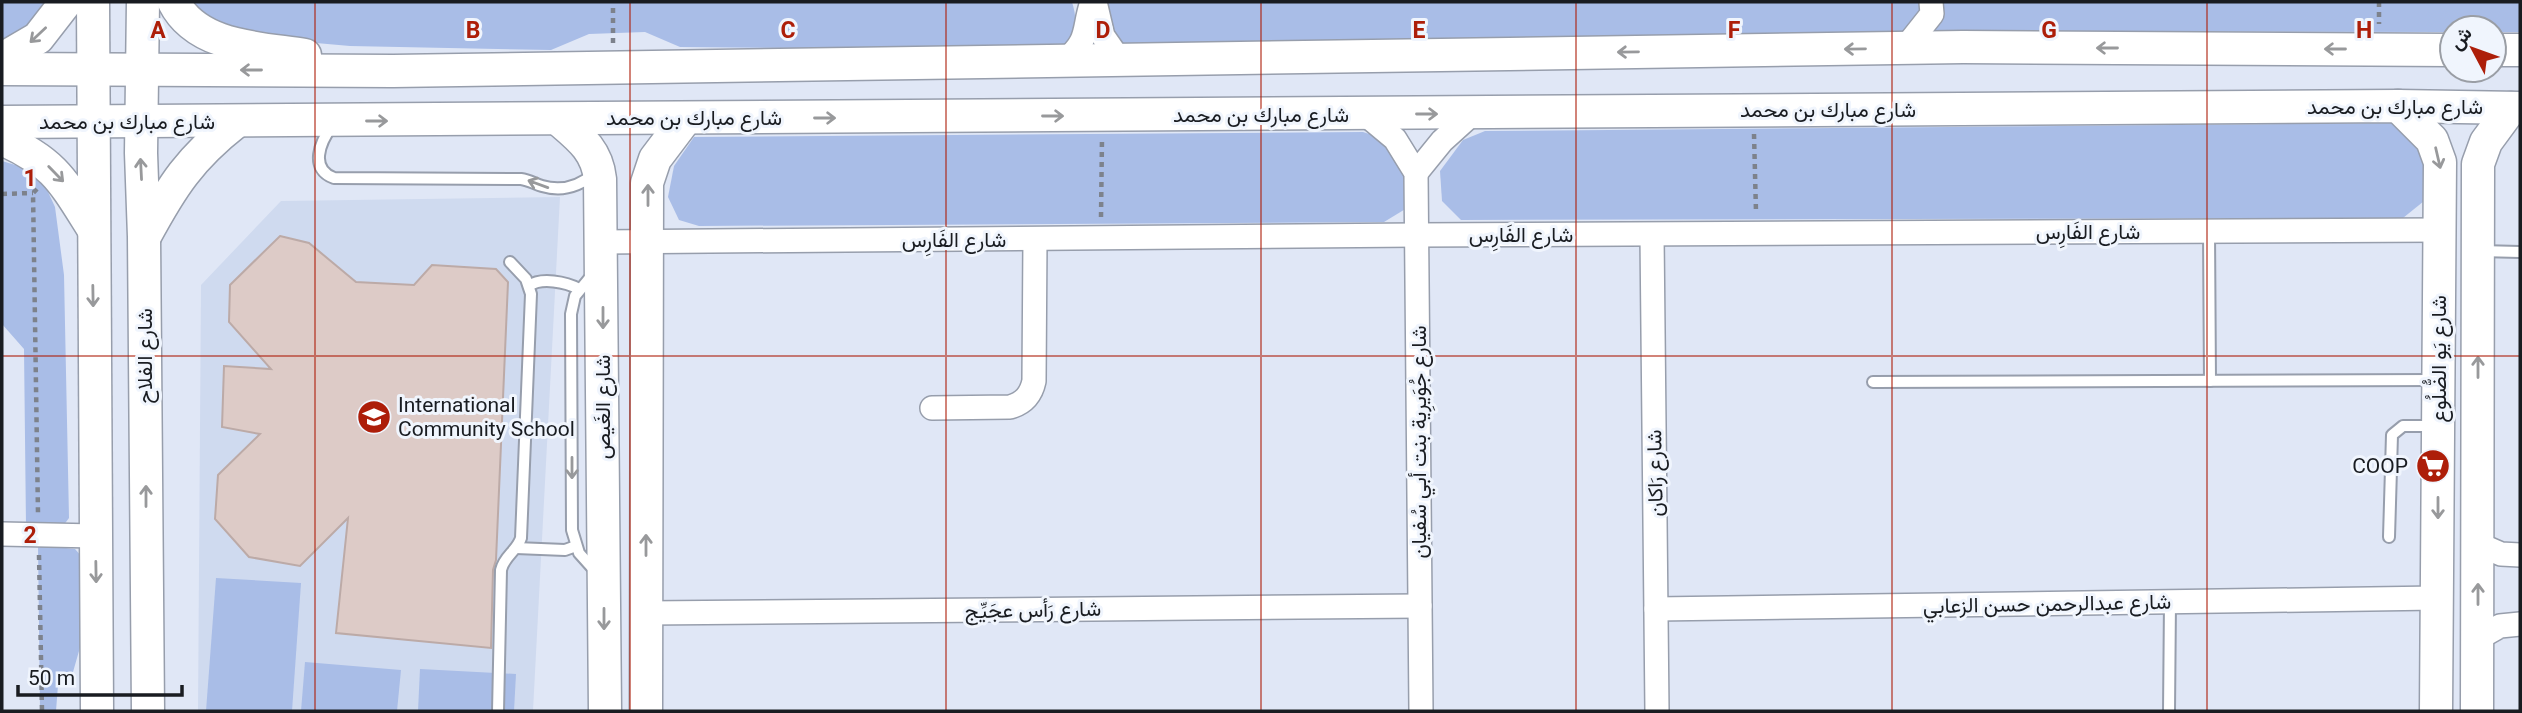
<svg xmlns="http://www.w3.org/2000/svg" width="2522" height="713" font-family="Roboto,Vazirmatn,sans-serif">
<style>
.built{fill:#cfdaef}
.green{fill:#a9bde7}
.building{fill:#ddcbc7;stroke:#bcaaa7;stroke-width:2}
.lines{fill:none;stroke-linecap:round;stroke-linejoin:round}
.lane-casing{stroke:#979eac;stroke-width:14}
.street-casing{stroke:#979eac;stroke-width:26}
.secondary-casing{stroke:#979eac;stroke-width:35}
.path{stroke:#7d828c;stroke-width:4.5;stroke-dasharray:5 5;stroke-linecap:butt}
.lane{stroke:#fff;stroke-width:10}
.street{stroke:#fff;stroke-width:23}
.secondary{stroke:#fff;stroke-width:32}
.oneway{stroke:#98999b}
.grid{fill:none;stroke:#ad1e09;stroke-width:2;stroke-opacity:0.55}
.labels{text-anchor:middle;stroke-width:6;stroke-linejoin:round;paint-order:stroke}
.street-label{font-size:21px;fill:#191c21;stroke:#f0f5fd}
.poi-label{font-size:21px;fill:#191c21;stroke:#f0f5fd;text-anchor:start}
.grid-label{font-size:23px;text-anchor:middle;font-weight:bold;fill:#ad1e09;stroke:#f0f5fd;stroke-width:6;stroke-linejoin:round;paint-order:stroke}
</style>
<rect width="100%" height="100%" fill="#e0e7f6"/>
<!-- built -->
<polygon class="built" points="560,197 533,711 198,711 201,285 281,201"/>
<!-- green -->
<g class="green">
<polygon points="2,2 49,2 35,25 2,45"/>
<path d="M187,2H1072C1078,21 1077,36 1061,50L680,47L645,32L589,34L551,50L350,46L237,36L215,29Z"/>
<polygon points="1110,2 2520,2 2520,32 2494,32 2494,28 2452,28 2452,32 1920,31 1121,49 1104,23 1107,4"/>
<polygon points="2401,123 2421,137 2429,197 2403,218 1461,220 1442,201 1440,171 1463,140 1485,131"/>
<polygon points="1363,132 1394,142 1408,179 1407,208 1384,222 699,226 679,220 668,197 674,166 694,137"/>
<polygon points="2,161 22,167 43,181 55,207 64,275 69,518 63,526 26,526 24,349 2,324"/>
<polygon points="38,545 75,549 82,557 83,637 69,686 58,685 56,711 40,711"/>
<polygon points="216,578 301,583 292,711 206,711"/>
<polygon points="305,662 401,670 397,711 301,711"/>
<polygon points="420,669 516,674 514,711 418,711"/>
</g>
<!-- building -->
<polygon class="building" points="280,236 309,243 356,282 414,285 432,265 496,269 508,282 496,560 493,570 491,648 336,633 348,518 300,566 249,557 215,519 218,475 260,434 222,427 224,366 271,369 229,322 230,285"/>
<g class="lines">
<!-- lane casing -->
<g class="lane-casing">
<g id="lane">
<path d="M332,126C320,142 309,169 334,178L521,179C529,180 535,184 542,186C562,192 580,186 595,173"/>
<polyline points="2209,231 2210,381"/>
<polyline points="2480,251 2520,252"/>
<polyline points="593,274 575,296 571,314 572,530 579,553 596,572"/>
<path d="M529,286C541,277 566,282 579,289"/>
<polyline points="1873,382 2436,380"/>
<polyline points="2389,537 2392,435 2403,426 2436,426"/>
<polyline points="516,548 565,550 576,546"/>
<path d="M498,711L501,570C504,556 517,551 521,538L531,294L526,279L510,262"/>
<polyline points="2169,711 2170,602"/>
</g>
</g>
<!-- street casing -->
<g class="street-casing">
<g id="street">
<polyline points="1096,6 1103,36 1119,59"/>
<polyline points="1905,48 1932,14 1931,2"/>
<path d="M1065,60C1090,41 1083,27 1092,2"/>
<polyline points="1365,114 1395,139 1416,173 1421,711"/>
<polyline points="1416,173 1442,141 1473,113"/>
<polyline points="1652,235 1657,711"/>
<polyline points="603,242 1417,235 2440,230"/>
<path d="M932,408L1010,407C1024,403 1031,395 1034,381L1035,239"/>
<polyline points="2,534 95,536"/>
<polyline points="2478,544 2501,554 2520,555"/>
<polyline points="1656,609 2437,598"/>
<polyline points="646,613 1420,606"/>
<polyline points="2477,639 2500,626 2520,624"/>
</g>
</g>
<!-- secondary casing -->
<g class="secondary-casing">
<g id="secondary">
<polyline points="93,2 97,711"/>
<polyline points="143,2 141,153 144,237 148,711"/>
<path d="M174,2C197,48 262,48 305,55"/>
<polyline points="2494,50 2520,50"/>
<polyline points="2,59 38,38 66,2"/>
<polyline points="2,69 393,71 1963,47 2452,50"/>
<polyline points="2398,106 2432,140 2440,162 2436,711"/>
<path d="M558,119C579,137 597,150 600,179L605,711"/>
<polyline points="2,122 2398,106 2520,108"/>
<path d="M2,139C54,162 63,181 92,227"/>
<path d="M145,236C172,186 190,158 236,122"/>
<polyline points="646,711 647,183 655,159 686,118"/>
<polyline points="2477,711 2478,164 2486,142 2511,108"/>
</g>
</g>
<!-- path -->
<g class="path">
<polyline points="2379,2 2379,24"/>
<polyline points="613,43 613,2"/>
<polyline points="1754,134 1756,212"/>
<polyline points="37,189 33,193 38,514"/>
<polyline points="2,194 33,193"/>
<polyline points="1101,217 1102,138"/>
<polyline points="39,555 42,711"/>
</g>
<!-- lane -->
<use href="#lane" class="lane"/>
<!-- street -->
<use href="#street" class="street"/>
<!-- secondary -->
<use href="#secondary" class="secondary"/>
</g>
<!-- one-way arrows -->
<defs><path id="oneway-shaft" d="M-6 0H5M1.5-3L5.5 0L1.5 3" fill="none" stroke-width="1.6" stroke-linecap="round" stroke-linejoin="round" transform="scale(1.75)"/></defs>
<g class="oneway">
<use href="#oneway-shaft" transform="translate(38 35) rotate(137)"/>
<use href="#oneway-shaft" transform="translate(2107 48) rotate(-180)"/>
<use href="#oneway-shaft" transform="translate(1855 49) rotate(179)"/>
<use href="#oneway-shaft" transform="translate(2335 49) rotate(-180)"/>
<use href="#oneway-shaft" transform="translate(1628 52) rotate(179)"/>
<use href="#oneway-shaft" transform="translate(251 70) rotate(-180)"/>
<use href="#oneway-shaft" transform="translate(1427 114)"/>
<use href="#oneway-shaft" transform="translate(1053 116)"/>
<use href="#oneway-shaft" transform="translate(825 118)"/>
<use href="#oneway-shaft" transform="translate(377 121)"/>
<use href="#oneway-shaft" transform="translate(2438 158) rotate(77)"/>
<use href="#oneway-shaft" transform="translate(141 169) rotate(-93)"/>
<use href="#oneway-shaft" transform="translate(56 174) rotate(46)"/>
<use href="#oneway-shaft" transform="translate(538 184) rotate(-160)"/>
<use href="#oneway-shaft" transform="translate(648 195) rotate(-90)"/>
<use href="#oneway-shaft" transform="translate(93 296) rotate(89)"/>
<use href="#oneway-shaft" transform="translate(603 318) rotate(90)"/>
<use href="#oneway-shaft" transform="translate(2478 367) rotate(-90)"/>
<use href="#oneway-shaft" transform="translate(572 468) rotate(90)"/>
<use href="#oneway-shaft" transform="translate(146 496) rotate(-90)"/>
<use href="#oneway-shaft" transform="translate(2438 508) rotate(90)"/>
<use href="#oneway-shaft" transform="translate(646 545) rotate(-90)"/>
<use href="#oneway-shaft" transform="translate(96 572) rotate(89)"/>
<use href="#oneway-shaft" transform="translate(2478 594) rotate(-90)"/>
<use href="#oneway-shaft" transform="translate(604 619) rotate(90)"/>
</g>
<!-- grid -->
<path class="grid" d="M315,2V711M630,2V711M946,2V711M1261,2V711M1576,2V711M1892,2V711M2207,2V711M2,356H2520"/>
<!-- icons -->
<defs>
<g id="school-disc" transform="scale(1.75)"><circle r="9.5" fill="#ad1e09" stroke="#f0f5fd"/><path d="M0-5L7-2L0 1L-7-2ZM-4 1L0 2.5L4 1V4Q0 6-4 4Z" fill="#fff"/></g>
<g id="supermarket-disc" transform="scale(1.75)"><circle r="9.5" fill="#ad1e09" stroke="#f0f5fd"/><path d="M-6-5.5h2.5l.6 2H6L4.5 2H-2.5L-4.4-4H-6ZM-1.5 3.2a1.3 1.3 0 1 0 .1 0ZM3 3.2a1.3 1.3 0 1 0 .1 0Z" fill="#fff"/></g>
</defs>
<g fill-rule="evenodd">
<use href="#school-disc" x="374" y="417"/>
<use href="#supermarket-disc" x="2433" y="466"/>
</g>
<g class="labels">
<!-- street labels -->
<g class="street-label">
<text x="2395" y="114">شارع مبارك بن محمد</text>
<text x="1828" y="117">شارع مبارك بن محمد</text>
<text x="1261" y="122">شارع مبارك بن محمد</text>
<text x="694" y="125">شارع مبارك بن محمد</text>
<text x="127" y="129">شارع مبارك بن محمد</text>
<text x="2088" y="239">شارع الفَارِس</text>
<text x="1521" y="242">شارع الفَارِس</text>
<text x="954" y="247">شارع الفَارِس</text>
<text transform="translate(145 356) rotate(-90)" y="7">شارع الفلاح</text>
<text transform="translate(2439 359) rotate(-90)" y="7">شارع يَو الضُّلُوع</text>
<text transform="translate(603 407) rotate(-90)" y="7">شارع الغَيص</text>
<text transform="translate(1419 442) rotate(-90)" y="7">شارع جُوَيرِية بنت أبي سُفيان</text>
<text transform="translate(1655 473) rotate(-91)" y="7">شارع رَاكان</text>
<text transform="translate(2047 604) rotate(-1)" y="7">شارع عبدالرحمن حسن الزعابي</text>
<text transform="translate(1033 610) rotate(-1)" y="7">شارع رَأس عجَيِّج</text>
</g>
<!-- poi labels -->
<g class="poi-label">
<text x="398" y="412">International<tspan x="398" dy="24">Community School</tspan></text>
<text x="2408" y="473" text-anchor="end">COOP</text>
</g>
</g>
<g class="grid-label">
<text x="158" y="38">A</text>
<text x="473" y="38">B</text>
<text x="788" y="38">C</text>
<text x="1103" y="38">D</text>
<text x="1419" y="38">E</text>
<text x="1734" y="38">F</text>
<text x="2049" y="38">G</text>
<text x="2364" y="38">H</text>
<text x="30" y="186">1</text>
<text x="30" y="543">2</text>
</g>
<!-- border -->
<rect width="2522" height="713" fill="none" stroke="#191c21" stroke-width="7"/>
<!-- north arrow -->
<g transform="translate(2473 49) rotate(311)"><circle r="33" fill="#f0f5fd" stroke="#9a9ea5" stroke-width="2"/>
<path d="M0-5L12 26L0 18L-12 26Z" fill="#ad1e09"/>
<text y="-10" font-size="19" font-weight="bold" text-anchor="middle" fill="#191c21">ش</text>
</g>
<!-- scale -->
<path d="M18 685v10h164v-10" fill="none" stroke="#191c21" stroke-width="3.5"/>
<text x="28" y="685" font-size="21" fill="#191c21" stroke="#f0f5fd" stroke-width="5" paint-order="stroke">50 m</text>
</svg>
